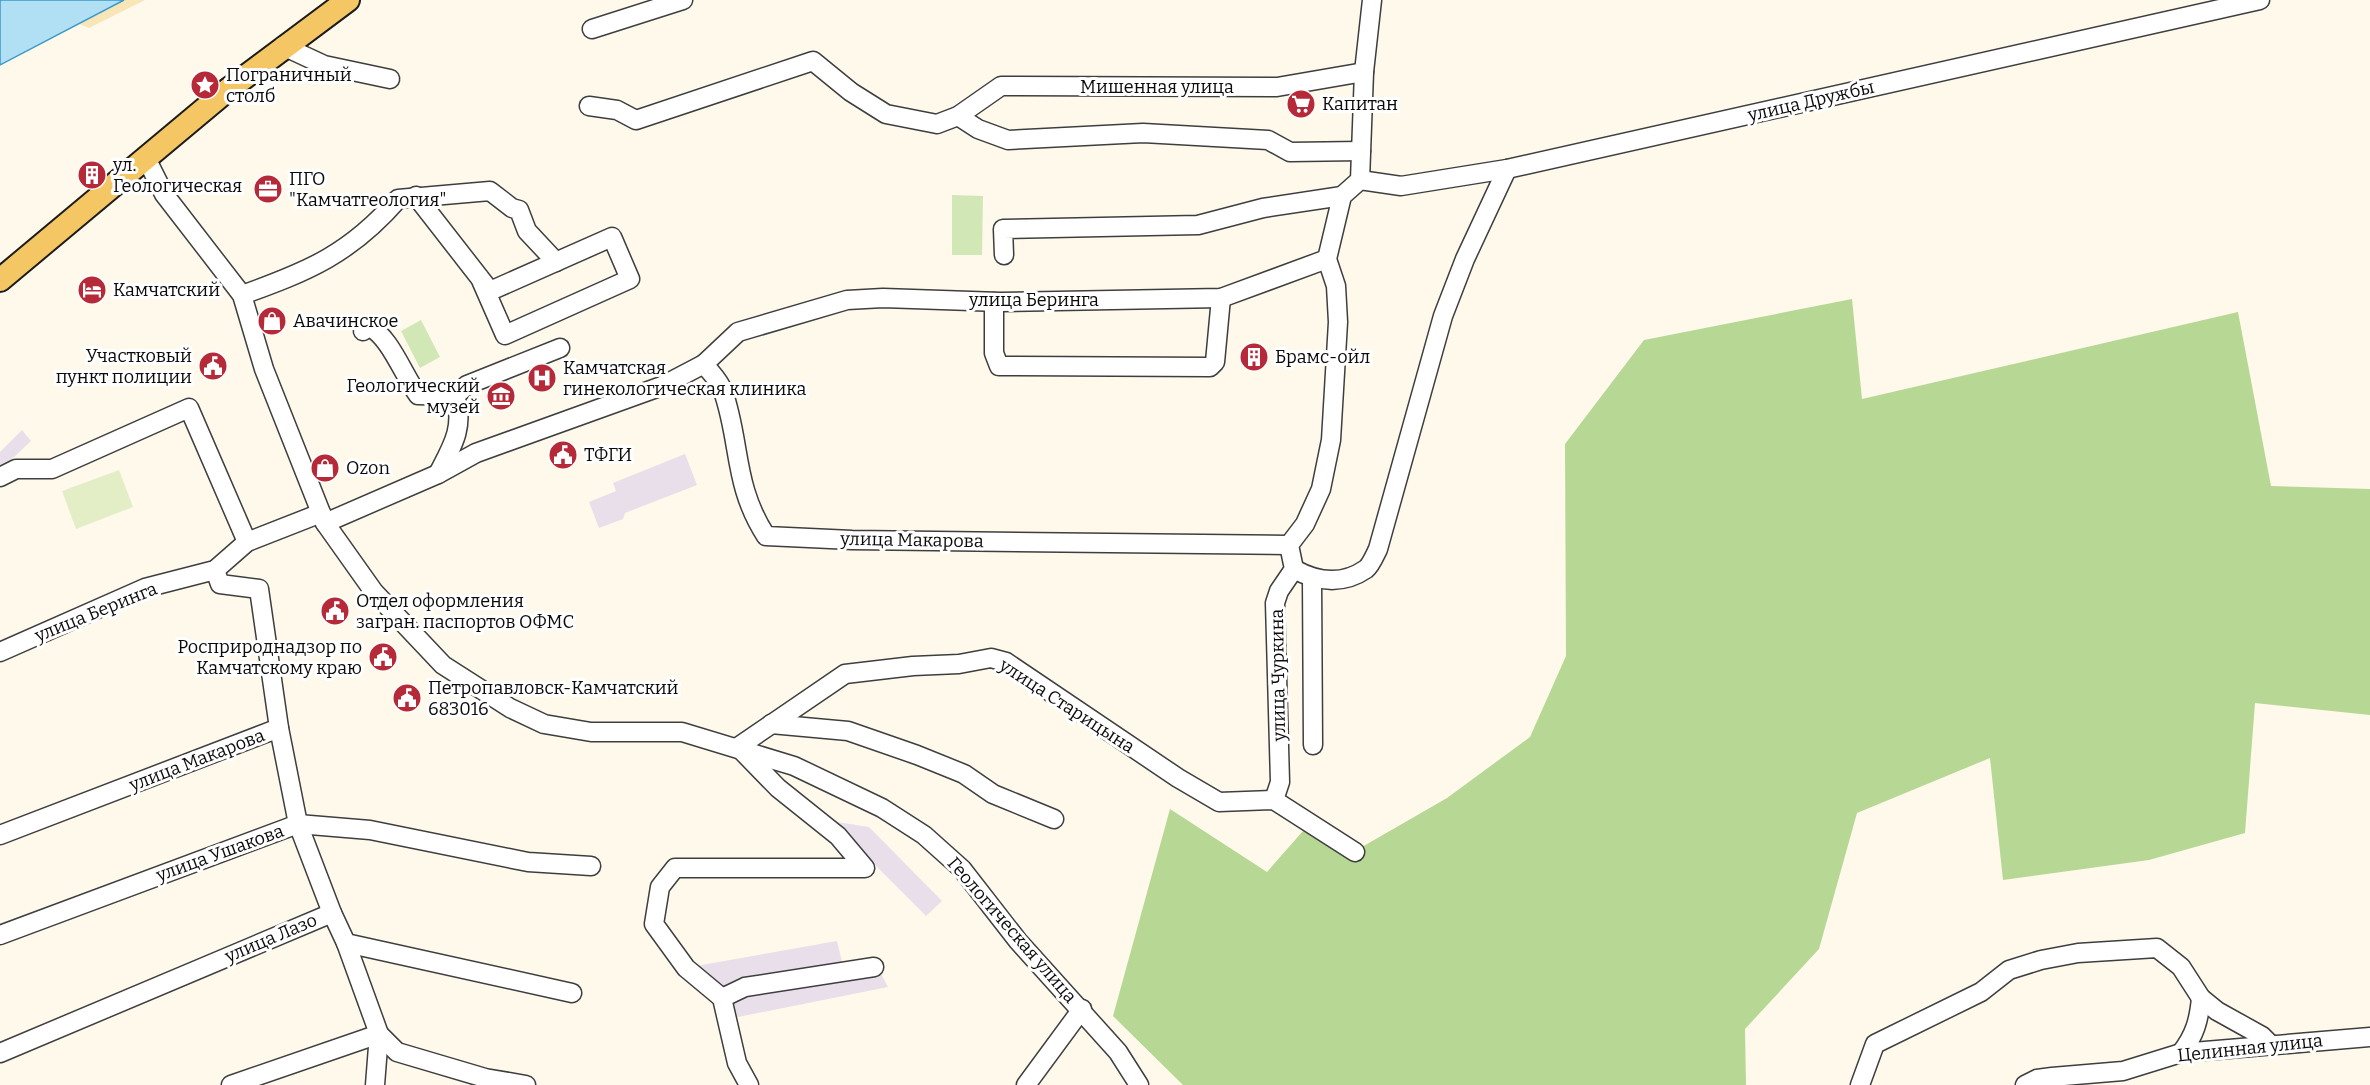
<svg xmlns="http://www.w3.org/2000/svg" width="2370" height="1085" font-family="Bitter,serif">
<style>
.industrial{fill:#e8dfea}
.green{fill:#d2e7b6}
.forest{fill:#b7d795}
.sand{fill:#f8e6b8}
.pitch{fill:#e3eec7}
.water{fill:#b1dff4;stroke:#3a99c8;stroke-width:1.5}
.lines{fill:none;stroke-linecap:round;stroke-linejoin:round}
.minor-casing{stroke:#3e3e3e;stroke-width:21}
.major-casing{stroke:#1c1c1c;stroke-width:26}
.minor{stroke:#fff;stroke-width:18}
.major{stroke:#f4c764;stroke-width:22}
.labels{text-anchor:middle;stroke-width:6;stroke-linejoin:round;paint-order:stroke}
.poi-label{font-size:18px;fill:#0b0b0b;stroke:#fff;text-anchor:start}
.street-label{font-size:18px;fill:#0b0b0b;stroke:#fff}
</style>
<rect width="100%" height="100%" fill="#fef9ea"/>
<!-- industrial -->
<g class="industrial">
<polygon points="22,430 31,441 0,470 0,452"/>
<polygon points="685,454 697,485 625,513 623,519 599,528 589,502 616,491 613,483"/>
<polygon points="831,821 869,827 942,901 926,916"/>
<polygon points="837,941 842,962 724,990 696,966"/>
<polygon points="879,970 888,987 733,1018 728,999"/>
</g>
<!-- green -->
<g class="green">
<polygon points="952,195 983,196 982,255 952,255"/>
<polygon points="421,320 440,357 420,368 401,331"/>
</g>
<!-- forest -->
<polygon class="forest" points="1852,299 1862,399 2238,312 2271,486 2370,489 2370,715 2255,703 2245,833 2149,860 2003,880 1990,758 1857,813 1819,949 1745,1029 1746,1085 1183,1085 1113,1016 1170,809 1267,872 1310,823 1355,851 1447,798 1530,737 1566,656 1565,444 1644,340"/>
<!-- sand -->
<polygon class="sand" points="124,0 145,0 89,28 79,24"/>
<!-- pitch -->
<polygon class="pitch" points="119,470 133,507 76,529 62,491"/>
<!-- water -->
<polygon class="water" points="0,0 124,0 0,65"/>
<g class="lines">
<!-- minor casing -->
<g class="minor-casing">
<g id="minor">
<polyline points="592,29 683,0"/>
<polyline points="283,46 324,65 390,79"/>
<polyline points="589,106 617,110 636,120 813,61 851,92 886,114 937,124 958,116 1001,86 1277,87 1364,72"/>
<polyline points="958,116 978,129 1008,140 1143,133 1268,140 1290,152 1361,151"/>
<polyline points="146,158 164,194 242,295 264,369 325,523 374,592 443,665 510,708 544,724 591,732 682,732 794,766 882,808 924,835 962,869 1018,941 1118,1052 1139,1085"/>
<polyline points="1360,180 1401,186 1507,169 2260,0"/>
<polyline points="416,196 490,291 612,237 630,279 505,335 480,278"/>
<polyline points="1004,255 1003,229 1198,225 1263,208 1342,196"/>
<path d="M242,295C309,271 350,254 398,199L490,191L512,208L519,210L527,231L556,262"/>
<polyline points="994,302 994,353 999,366 1210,367 1215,362 1221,298"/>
<path d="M363,331L369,327C389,335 404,376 418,395L455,396"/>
<path d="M438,474C452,447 465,427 455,396L467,385L560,348"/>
<polyline points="0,477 16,469 52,469 189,408 247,542"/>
<polyline points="325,523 438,474 476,453 662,386 704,364"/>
<path d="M1289,545L852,540L766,536C733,485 741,443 723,391C720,381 710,372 704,364L738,332L847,300L883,298L1000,302L1221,298L1327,259"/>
<path d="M1294,569C1317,582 1343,585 1366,569C1371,565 1375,555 1378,549L1443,316L1465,259L1507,169"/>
<polyline points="215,570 220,584 259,589 279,728 298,824 332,913"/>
<polyline points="1312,579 1313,745"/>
<polyline points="0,652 145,588 215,570 247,542 321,513"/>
<polyline points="771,724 848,731 917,755 964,774 993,794 1054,819"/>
<polyline points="738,747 845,674 913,666 959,664 991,658 1006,662 1178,778 1219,802 1274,800 1355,852"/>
<polyline points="741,750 778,788 838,836 865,868 675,868 660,887 654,924 686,968 722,998 737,1063 749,1085"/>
<polyline points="1274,800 1280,782 1275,603 1279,591 1294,569 1289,545 1305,524 1321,489 1331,440 1338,322 1336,286 1327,259 1342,196 1360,180 1364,72 1372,0"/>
<polyline points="0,835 279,728"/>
<polyline points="0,935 298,824 370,830 528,862 591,866"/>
<polyline points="346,943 379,1034 375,1085"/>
<polyline points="722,998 745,987 874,967"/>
<polyline points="0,1053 332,913 346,943 572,993"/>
<path d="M2181,1053C2195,1035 2199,1020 2201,998"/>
<polyline points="231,1085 379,1034 397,1052 485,1078 526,1085"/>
<polyline points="1026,1085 1082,1009"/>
<polyline points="1860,1085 1875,1044 1981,992 2009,970 2041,960 2078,953 2157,948 2181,967 2201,998 2217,1011 2262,1036 2271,1045"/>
<polyline points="2025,1085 2037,1079 2052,1077 2123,1071 2181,1053 2370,1037"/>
</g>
</g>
<!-- major casing -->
<g class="major-casing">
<polyline id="major" points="0,280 225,92 348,0"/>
</g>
<!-- minor -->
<use href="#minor" class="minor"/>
<!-- major -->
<use href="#major" class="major"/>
</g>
<!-- icons -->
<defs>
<g id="sight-disc" transform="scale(1.5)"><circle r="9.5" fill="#b52939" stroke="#fff"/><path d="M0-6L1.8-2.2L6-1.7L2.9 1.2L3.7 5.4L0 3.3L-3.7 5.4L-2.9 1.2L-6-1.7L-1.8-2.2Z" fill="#fff"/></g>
<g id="supermarket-disc" transform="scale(1.5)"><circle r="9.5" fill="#b52939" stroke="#fff"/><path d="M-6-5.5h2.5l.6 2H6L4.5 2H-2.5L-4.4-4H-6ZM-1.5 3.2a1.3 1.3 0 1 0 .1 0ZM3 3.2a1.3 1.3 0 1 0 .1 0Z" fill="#fff"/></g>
<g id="building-disc" transform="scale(1.5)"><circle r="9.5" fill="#b52939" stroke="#fff"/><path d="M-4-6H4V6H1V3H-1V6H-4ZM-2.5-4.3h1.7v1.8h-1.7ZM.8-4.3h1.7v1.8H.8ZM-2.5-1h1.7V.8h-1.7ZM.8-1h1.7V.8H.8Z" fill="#fff"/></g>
<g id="office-disc" transform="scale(1.5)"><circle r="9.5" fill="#b52939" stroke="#fff"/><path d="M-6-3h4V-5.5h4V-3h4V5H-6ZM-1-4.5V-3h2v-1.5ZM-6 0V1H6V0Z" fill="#fff"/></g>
<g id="hotel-disc" transform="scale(1.5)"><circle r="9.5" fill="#b52939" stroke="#fff"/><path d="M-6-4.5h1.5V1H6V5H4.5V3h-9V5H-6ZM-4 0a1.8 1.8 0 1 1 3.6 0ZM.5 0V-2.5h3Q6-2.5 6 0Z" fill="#fff"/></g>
<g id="shop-disc" transform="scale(1.5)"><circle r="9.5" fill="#b52939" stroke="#fff"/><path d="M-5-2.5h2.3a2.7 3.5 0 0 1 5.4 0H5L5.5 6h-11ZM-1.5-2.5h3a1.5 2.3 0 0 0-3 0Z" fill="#fff"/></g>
<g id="civic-disc" transform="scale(1.5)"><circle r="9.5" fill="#b52939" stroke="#fff"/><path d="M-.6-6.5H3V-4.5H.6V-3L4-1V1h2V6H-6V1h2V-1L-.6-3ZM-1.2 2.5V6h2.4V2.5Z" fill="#fff"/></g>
<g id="hospital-disc" transform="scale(1.5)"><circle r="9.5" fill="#b52939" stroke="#fff"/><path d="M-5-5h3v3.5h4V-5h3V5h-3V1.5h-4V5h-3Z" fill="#fff"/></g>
<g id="museum-disc" transform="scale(1.5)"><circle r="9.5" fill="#b52939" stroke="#fff"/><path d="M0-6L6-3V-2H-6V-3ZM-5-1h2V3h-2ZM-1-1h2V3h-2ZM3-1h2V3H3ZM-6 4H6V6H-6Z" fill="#fff"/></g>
</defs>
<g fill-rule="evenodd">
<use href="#sight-disc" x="205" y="85"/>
<use href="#supermarket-disc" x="1301" y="104"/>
<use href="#building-disc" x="92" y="175"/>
<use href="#office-disc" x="268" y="189"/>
<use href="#hotel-disc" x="92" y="290"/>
<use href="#shop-disc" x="272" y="321"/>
<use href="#building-disc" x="1254" y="357"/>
<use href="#civic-disc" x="213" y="366"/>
<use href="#hospital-disc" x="542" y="378"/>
<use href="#museum-disc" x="501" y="396"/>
<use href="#civic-disc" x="563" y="455"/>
<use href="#shop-disc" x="325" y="468"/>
<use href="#civic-disc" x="335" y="611"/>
<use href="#civic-disc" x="383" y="657"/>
<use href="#civic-disc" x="407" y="698"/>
</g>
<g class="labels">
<!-- poi labels -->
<g class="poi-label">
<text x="226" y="81">Пограничный<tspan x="226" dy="21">столб</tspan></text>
<text x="1322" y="110">Капитан</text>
<text x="113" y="171">ул.<tspan x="113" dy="21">Геологическая</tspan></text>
<text x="289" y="185">ПГО<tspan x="289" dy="21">"Камчатгеология"</tspan></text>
<text x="113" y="296">Камчатский</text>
<text x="293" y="327">Авачинское</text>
<text x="192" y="362" text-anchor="end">Участковый<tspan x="192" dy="21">пункт полиции</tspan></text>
<text x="1275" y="363">Брамс-ойл</text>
<text x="563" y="374">Камчатская<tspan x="563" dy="21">гинекологическая клиника</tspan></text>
<text x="480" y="392" text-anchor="end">Геологический<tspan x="480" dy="21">музей</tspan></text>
<text x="584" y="461">ТФГИ</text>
<text x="346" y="474">Ozon</text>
<text x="356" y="607">Отдел оформления<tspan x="356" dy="21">загран. паспортов ОФМС</tspan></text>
<text x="362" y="653" text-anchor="end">Росприроднадзор по<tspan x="362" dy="21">Камчатскому краю</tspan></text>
<text x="428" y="694">Петропавловск-Камчатский<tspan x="428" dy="21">683016</tspan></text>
</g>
<!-- street labels -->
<g class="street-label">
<text x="1157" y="93">Мишенная улица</text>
<text transform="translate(1811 101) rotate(-13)" y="6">улица Дружбы</text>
<text x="1034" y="306">улица Беринга</text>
<text transform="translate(912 540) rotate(1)" y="6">улица Макарова</text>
<text transform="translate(96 612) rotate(-22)" y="6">улица Беринга</text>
<text transform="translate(1278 675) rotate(-91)" y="6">улица Чуркина</text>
<text transform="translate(1067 706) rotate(33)" y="6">улица Старицына</text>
<text transform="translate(197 760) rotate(-21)" y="6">улица Макарова</text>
<text transform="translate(220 853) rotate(-20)" y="6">улица Ушакова</text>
<text transform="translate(1012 930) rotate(49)" y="6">Геологическая улица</text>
<text transform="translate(271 938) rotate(-23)" y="6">улица Лазо</text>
<text transform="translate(2250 1048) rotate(-6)" y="6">Целинная улица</text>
</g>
</g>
</svg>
